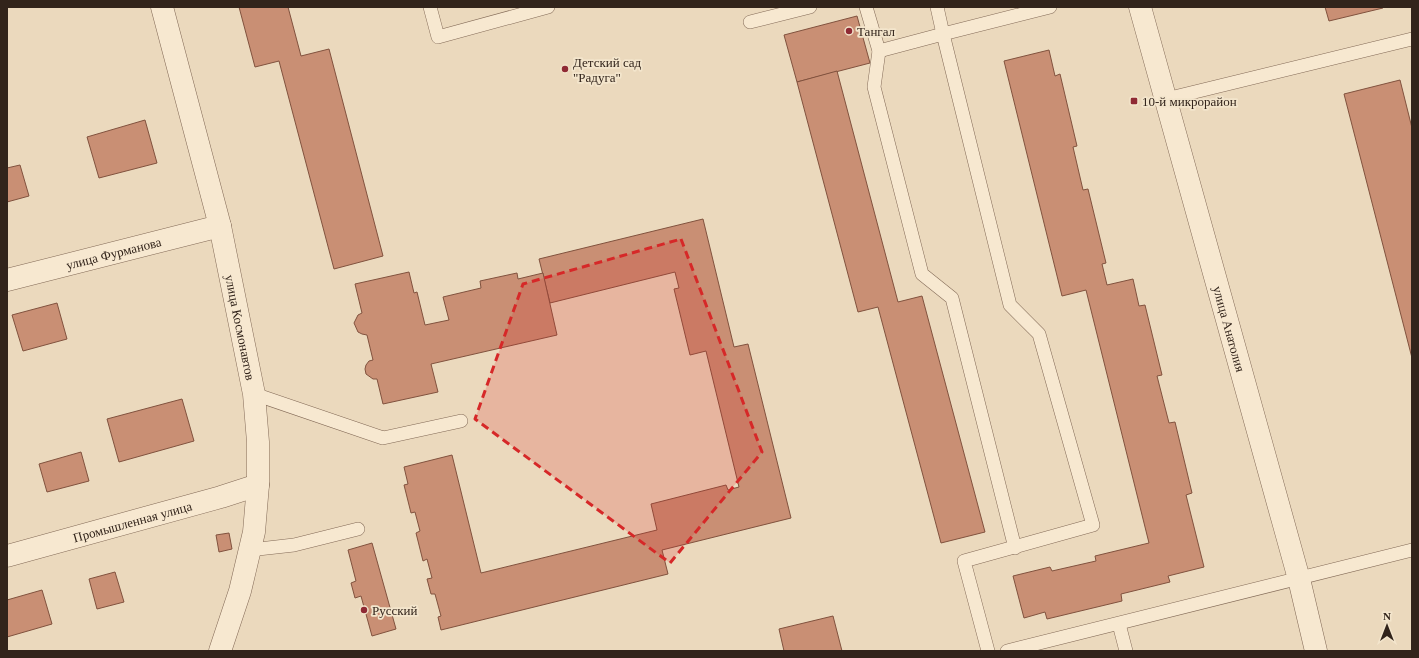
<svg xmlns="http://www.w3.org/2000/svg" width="1419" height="658" font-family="'Times New Roman',serif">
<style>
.building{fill:#c98f74;stroke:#81523e}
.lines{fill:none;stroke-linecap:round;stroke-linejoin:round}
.service-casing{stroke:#836a57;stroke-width:14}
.minor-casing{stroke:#836a57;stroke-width:23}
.tertiary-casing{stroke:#836a57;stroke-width:23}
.service{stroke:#f7e8d0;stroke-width:13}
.minor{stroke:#f7e8d0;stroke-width:22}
.tertiary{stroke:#f7e8d0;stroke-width:22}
.marked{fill:#d62828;fill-opacity:0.2;stroke:#d62828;stroke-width:3;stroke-dasharray:8 5;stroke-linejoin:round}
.poi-dot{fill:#8f2a34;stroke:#f3e5cc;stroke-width:1.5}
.labels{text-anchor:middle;stroke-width:3.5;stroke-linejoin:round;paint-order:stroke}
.poi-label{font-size:13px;fill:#32241b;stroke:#f3e5cc;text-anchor:start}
.street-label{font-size:13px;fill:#32241b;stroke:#f3e5cc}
</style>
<rect width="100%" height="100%" fill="#ebd9bd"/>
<!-- building -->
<g class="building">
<polygon points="239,7 288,7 301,56 329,49 383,256 334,269 279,61 255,67"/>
<polygon points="1325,7 1382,7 1383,8 1329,21"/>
<polygon points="857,16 870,63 797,82 784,35"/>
<polygon points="1049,50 1055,76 1060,74 1077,146 1073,147 1083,190 1088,189 1106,263 1102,264 1107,285 1133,279 1139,306 1145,305 1162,375 1157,376 1169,423 1175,422 1192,493 1186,495 1204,567 1168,576 1170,582 1121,594 1122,601 1047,619 1045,612 1024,618 1013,576 1050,567 1052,571 1096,561 1095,556 1149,543 1086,290 1062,296 1004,61"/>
<polygon points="837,71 898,302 922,296 985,532 941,543 878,307 858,312 797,82"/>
<polygon points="1400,80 1412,128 1412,358 1344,94"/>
<polygon points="145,120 157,163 99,178 87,137"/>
<polygon points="20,165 29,196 7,202 7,168"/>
<polygon points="703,219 734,347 748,344 791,518 662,550 668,574 441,630 438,617 441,616 435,594 431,594 427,579 432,578 427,559 423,561 416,533 420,531 415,512 411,513 404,485 408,484 404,467 452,455 481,573 657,530 651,504 726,485 728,490 739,487 706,351 690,355 674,289 679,288 675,272 550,303 539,259"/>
<polygon points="409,272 414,293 417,292 425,325 449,320 443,297 481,288 480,281 517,273 518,279 543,273 557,335 431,364 438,392 383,404 377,379 373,379 366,374 365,369 366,365 369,361 373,360 367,335 362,334 358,332 354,323 358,315 362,313 355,284"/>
<polygon points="57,303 67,339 23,351 12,315"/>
<polygon points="182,399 194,441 119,462 107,419"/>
<polygon points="81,452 89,481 47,492 39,464"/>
<polygon points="229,533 232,549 219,552 216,535"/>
<polygon points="372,543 396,629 372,636 361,596 355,598 351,583 356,581 348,550"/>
<polygon points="115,572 124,602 97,609 89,579"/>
<polygon points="42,590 52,624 7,637 7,600"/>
<polygon points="833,616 842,651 784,651 779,629"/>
</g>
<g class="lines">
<!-- service casing -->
<g class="service-casing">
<g id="service">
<polyline points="430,7 438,37 548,7"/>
<polyline points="866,7 879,51 874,87 922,274 952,298 1015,548"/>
<polyline points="937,7 943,34 1050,7"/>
<polyline points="750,22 810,7"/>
<polyline points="879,51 943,34 1010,305 1039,334 1093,525 964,561 988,651"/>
<polyline points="1166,99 1412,39"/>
<polyline points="254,394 383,438 461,421"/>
<polyline points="249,550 294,545 358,529"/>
<polyline points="1119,624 1126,651"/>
<polyline points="1007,651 1412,550"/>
</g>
</g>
<!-- minor casing -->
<g class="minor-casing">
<g id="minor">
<path id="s1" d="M7,280L220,226"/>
<path id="s2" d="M7,556L221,497L258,485"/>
</g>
</g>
<!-- tertiary casing -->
<g class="tertiary-casing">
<g id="tertiary">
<path id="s3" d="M162,7L220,226L254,394L258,442V485L254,532L240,591L220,651"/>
<path id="s4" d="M1140,7L1299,579L1316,651"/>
</g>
</g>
<!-- service -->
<use href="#service" class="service"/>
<!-- minor -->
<use href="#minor" class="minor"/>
<!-- tertiary -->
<use href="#tertiary" class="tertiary"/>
</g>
<!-- marked area -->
<path class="marked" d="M681,239L762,452L670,563L475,419L523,284Z"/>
<!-- markers -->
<g class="poi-dot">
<circle cx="849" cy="31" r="4"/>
<circle cx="565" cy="69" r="4"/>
<rect x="1130" y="97" width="8" height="8" rx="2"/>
<circle cx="364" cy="610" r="4"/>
</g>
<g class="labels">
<!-- poi labels -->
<g class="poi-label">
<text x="857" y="36">Тангал</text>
<text x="573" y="67">Детский сад<tspan x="573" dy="15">"Радуга"</tspan></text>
<text x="1142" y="106">10-й микрорайон</text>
<text x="372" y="615">Русский</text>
</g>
<!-- street labels -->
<g class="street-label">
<text dy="5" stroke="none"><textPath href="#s1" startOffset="110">улица Фурманова</textPath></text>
<text dy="5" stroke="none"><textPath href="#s3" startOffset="330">улица Космонавтов</textPath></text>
<text dy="5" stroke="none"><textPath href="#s4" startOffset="334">улица Анатолия</textPath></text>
<text dy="5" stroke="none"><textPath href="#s2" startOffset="130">Промышленная улица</textPath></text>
</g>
</g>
<!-- border -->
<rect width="1419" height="658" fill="none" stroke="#32241b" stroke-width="16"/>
<!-- north arrow -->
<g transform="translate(1387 626)" stroke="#f3e5cc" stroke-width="3" paint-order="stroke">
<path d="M0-3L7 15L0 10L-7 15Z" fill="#32241b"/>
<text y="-6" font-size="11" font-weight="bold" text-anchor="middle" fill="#32241b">N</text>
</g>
</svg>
